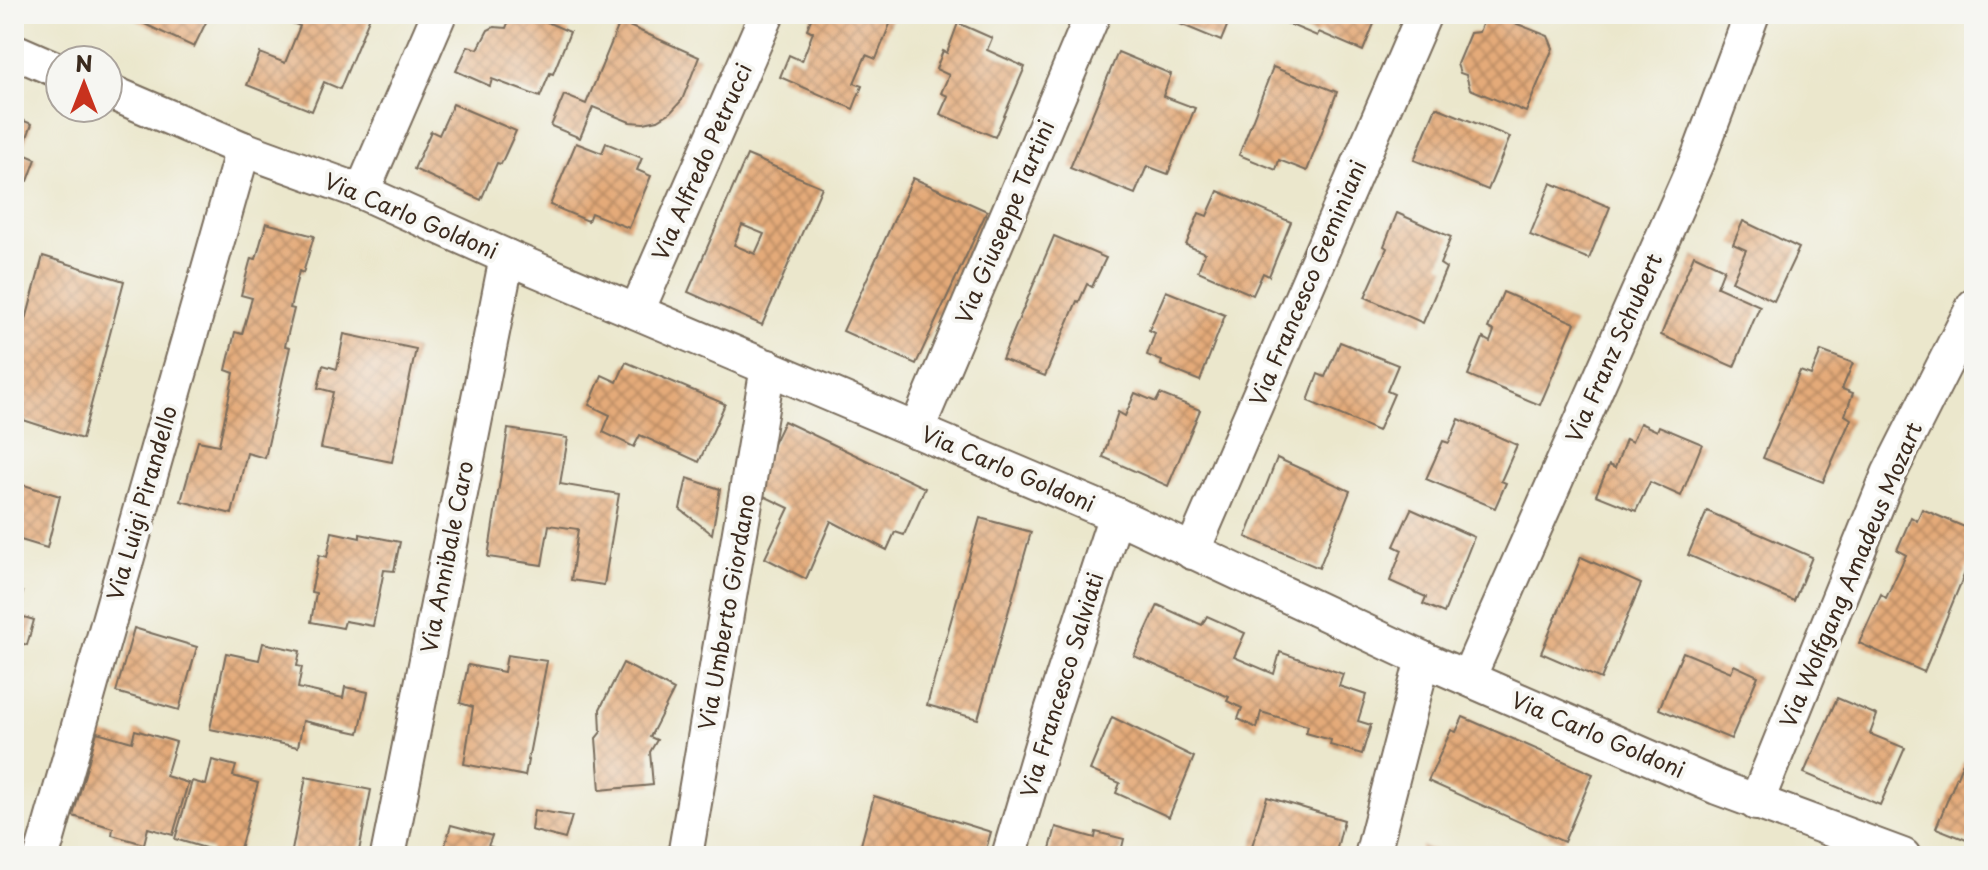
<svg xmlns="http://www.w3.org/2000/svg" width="1988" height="870" font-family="'Playpen Sans',sans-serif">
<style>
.building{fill:url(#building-cross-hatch);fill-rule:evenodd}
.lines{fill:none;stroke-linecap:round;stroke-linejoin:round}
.minor-casing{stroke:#796c5b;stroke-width:38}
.minor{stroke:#fff;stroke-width:34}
.labels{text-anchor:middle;stroke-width:8;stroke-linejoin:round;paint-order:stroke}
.street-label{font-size:22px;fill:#3b2a1e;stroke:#f6f6f2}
</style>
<defs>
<pattern id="building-cross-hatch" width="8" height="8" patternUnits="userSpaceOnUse" patternTransform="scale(2)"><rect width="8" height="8" fill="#e4aa79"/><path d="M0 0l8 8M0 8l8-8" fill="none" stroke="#ba8b63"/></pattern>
</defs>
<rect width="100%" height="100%" fill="#f6f6f2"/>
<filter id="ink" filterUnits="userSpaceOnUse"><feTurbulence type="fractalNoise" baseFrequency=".0125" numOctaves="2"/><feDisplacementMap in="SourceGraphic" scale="16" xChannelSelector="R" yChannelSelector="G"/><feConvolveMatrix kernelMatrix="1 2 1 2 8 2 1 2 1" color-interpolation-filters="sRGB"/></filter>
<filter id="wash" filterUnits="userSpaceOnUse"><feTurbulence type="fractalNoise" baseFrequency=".006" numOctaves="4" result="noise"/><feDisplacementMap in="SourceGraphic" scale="32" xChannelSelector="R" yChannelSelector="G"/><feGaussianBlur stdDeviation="1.8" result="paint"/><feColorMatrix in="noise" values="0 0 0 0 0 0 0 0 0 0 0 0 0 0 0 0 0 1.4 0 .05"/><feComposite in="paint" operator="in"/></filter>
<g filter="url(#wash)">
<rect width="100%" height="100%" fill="#ebe7cc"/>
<g id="blocks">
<!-- building -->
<g class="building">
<polygon points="123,14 210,14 194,47"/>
<polygon points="271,14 371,14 340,89 324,82 312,111 247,85 260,53 285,63 300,26"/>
<polygon points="512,14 544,14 542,20 570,32 553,74 550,73 540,97 492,79 490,86 456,71 468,46 478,49 488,30 494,27 506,28"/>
<polygon points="813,14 894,14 876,59 866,55 854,83 862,86 853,109 780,77 789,55 802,61 813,32 807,29"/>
<polygon points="1156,14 1232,14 1221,41"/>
<polygon points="1289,14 1378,14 1363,51 1319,32 1317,36 1286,23"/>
<polygon points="1492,14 1548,36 1553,48 1526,112 1470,89 1466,75 1460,73 1457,64 1470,33 1479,32 1485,17"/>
<polygon points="620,22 699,57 682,100 671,112 658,120 644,123 630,122 593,107 580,138 551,126 564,95 586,104"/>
<polygon points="958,23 992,38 987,50 1025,67 995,137 940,114 948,96 941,93 949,75 936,69 943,51 947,53"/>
<polygon points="1118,52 1171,74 1163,96 1195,108 1168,174 1147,166 1135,194 1070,168"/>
<polygon points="1273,67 1337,92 1307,171 1279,160 1276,170 1239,155"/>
<polygon points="453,104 516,131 501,164 497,163 481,200 414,169 431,131 439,135"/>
<polygon points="1436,107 1510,137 1488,190 1414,160"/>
<polygon points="14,117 32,124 21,153 36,159 28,181 14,176"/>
<polygon points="576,143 602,153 606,143 642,158 637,170 651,176 629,228 591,213 588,221 550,205"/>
<path d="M747,155L822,187L762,325L688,292ZM742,225L764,234L755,254L734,245Z"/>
<polygon points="913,178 987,211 916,364 843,331"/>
<polygon points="1551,183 1610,207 1589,259 1530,235"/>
<polygon points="1218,191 1291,222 1269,276 1263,273 1253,295 1198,271 1205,253 1186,245 1199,213 1207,216"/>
<polygon points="1397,213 1451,237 1440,264 1446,268 1423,323 1365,297 1387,248 1384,246"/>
<polygon points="1743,221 1799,248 1774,301 1732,281 1746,250 1733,244"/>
<polygon points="266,223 314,236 303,273 299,271 290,308 294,309 285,346 290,347 265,458 247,453 232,514 181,501 198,441 219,445 234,373 226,370 235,332 242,334 252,298 241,295 251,258 256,259"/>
<polygon points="1054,236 1106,258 1092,287 1087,284 1079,302 1077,301 1045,376 1002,359"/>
<polygon points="1694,255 1724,269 1717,287 1760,306 1734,367 1661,335"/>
<polygon points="43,256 124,281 82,439 14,417 14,365"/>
<polygon points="1166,291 1225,315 1200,381 1161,365 1162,361 1147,355 1155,333 1149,330"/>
<polygon points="1503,292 1575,323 1540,405 1468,375 1483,338 1490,342 1494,331 1488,328"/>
<polygon points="344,334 416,349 392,462 321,448 333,392 318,388 323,365 337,369"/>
<polygon points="1340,342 1398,365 1387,391 1394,394 1378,431 1308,401 1318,374 1325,377"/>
<polygon points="1821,351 1853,363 1842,389 1853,393 1845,415 1851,419 1823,482 1763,458 1800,371 1811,375"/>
<polygon points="626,362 725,404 699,462 640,435 634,447 603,432 610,415 589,405 602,375 617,382"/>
<polygon points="1135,393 1156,402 1160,394 1200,410 1168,486 1103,457 1118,412 1125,416"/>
<polygon points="1459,419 1517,445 1501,481 1506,483 1495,508 1426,479 1443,441 1449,443"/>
<polygon points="784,421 925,488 904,535 895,532 887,550 831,521 806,579 765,558 789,508 751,490"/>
<polygon points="1640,423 1657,431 1659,426 1702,444 1681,496 1650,482 1636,511 1596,495 1609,465 1615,468 1626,439 1632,442"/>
<polygon points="508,429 568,438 560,484 619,494 604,585 571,580 578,529 549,525 542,565 488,557"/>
<polygon points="1277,458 1350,491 1319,568 1246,537"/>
<polygon points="687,478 720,489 712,534 680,509"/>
<polygon points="14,482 60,496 47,548 14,538"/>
<polygon points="1411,509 1474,537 1444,613 1423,604 1426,597 1390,581 1402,550 1394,546"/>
<polygon points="1922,509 1974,531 1974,551 1924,672 1859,643 1881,594 1886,598 1906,555 1897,550 1911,517 1917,521"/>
<polygon points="1707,511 1812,557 1794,601 1688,555"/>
<polygon points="980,518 1031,532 978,719 927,705"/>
<polygon points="332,532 360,538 360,534 400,542 394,571 384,570 373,626 345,621 343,628 311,622 316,593 311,592 319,555 327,557"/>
<polygon points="1581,557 1641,584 1601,679 1541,653"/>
<polygon points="14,590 23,592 17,615 34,620 27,645 14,641"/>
<polygon points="1158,605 1202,625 1207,616 1245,633 1234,657 1274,674 1280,652 1343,674 1339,686 1366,695 1358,721 1371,725 1362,754 1330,745 1331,740 1306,733 1308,726 1261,712 1257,728 1238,719 1242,708 1227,701 1229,697 1134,656"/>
<polygon points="134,628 197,647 179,710 116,692"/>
<polygon points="263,643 300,651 297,666 302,667 298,688 343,698 345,687 368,692 359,733 303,721 298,747 210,729 226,653 259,660"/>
<polygon points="1683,652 1731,672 1734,665 1758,676 1731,739 1659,709"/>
<polygon points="507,655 547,661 525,776 464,764 473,707 460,703 468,665 504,672"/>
<polygon points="623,663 674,690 650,737 657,740 650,752 653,785 600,790 596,738 601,732 600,709"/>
<polygon points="1837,698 1877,715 1870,734 1905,748 1880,805 1804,773"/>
<polygon points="1112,717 1194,757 1169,817 1116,793 1120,783 1090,770"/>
<polygon points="1463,717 1593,774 1564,842 1428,781 1451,730 1456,732"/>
<polygon points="135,730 176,742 166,776 188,783 173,835 148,828 144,844 112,835 113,828 73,816 97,732 132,742"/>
<polygon points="212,760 236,766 233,776 258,783 238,856 210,856 212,850 175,839 192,781 206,785"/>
<polygon points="1963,762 1974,767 1974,843 1936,828"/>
<polygon points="306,777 371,790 358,856 291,856"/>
<polygon points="874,796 991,832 984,856 858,856"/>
<polygon points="1267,797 1344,820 1335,856 1249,856"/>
<polygon points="534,810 572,816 565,839 531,830"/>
<polygon points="451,825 492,836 488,846 517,856 442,856"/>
<polygon points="1056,827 1095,838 1096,832 1124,839 1120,856 1048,856"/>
<polygon points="1421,846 1453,855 1453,856 1418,856"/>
</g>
</g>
</g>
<g filter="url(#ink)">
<use href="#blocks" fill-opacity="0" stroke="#796c5b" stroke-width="2"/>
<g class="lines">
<!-- minor casing -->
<g class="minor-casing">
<g id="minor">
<polyline points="14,51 60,71"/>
<polyline points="108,91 243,149 362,192 507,257 1116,515 1423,659 1717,787 1903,856"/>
<polyline points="362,192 439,14"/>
<polyline points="637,311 767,14"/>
<polyline points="916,431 1093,14"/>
<polyline points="1192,552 1424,14"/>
<polyline points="1468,678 1699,156 1752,14"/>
<polyline points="1756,803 1889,474 1974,306"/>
<polyline points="42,856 243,149"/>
<polyline points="388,856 507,257"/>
<polyline points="685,856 768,367"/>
<polyline points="1009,856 1052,711 1116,515"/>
<polyline points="1372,856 1423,659"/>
</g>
</g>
<!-- minor -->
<use href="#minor" class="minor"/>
</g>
</g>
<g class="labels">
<!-- street labels -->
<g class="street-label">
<text transform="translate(702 162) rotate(-66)" y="8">Via Alfredo Petrucci</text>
<text transform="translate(411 216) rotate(23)" y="8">Via Carlo Goldoni</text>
<text transform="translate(1005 222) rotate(-67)" y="8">Via Giuseppe Tartini</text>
<text transform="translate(1308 283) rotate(-67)" y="8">Via Francesco Geminiani</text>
<text transform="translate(1614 348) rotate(-66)" y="8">Via Franz Schubert</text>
<text transform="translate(1008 469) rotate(23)" y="8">Via Carlo Goldoni</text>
<text transform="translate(142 503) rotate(-74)" y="8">Via Luigi Pirandello</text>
<text transform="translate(447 557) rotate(-79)" y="8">Via Annibale Caro</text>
<text transform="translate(1851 575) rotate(-67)" y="8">Via Wolfgang Amadeus Mozart</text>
<text transform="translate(727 612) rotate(-80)" y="8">Via Umberto Giordano</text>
<text transform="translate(1062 685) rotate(-73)" y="8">Via Francesco Salviati</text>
<text transform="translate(1598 735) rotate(23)" y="8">Via Carlo Goldoni</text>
</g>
</g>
<!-- margin -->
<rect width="1988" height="870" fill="none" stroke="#f6f6f2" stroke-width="48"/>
<!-- north arrow -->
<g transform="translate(84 84)"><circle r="38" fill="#f6f6f2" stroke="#aba49d" stroke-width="2"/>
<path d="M0-6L14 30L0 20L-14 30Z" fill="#c8321e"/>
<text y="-12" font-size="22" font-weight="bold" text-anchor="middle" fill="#3b2a1e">N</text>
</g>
</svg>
